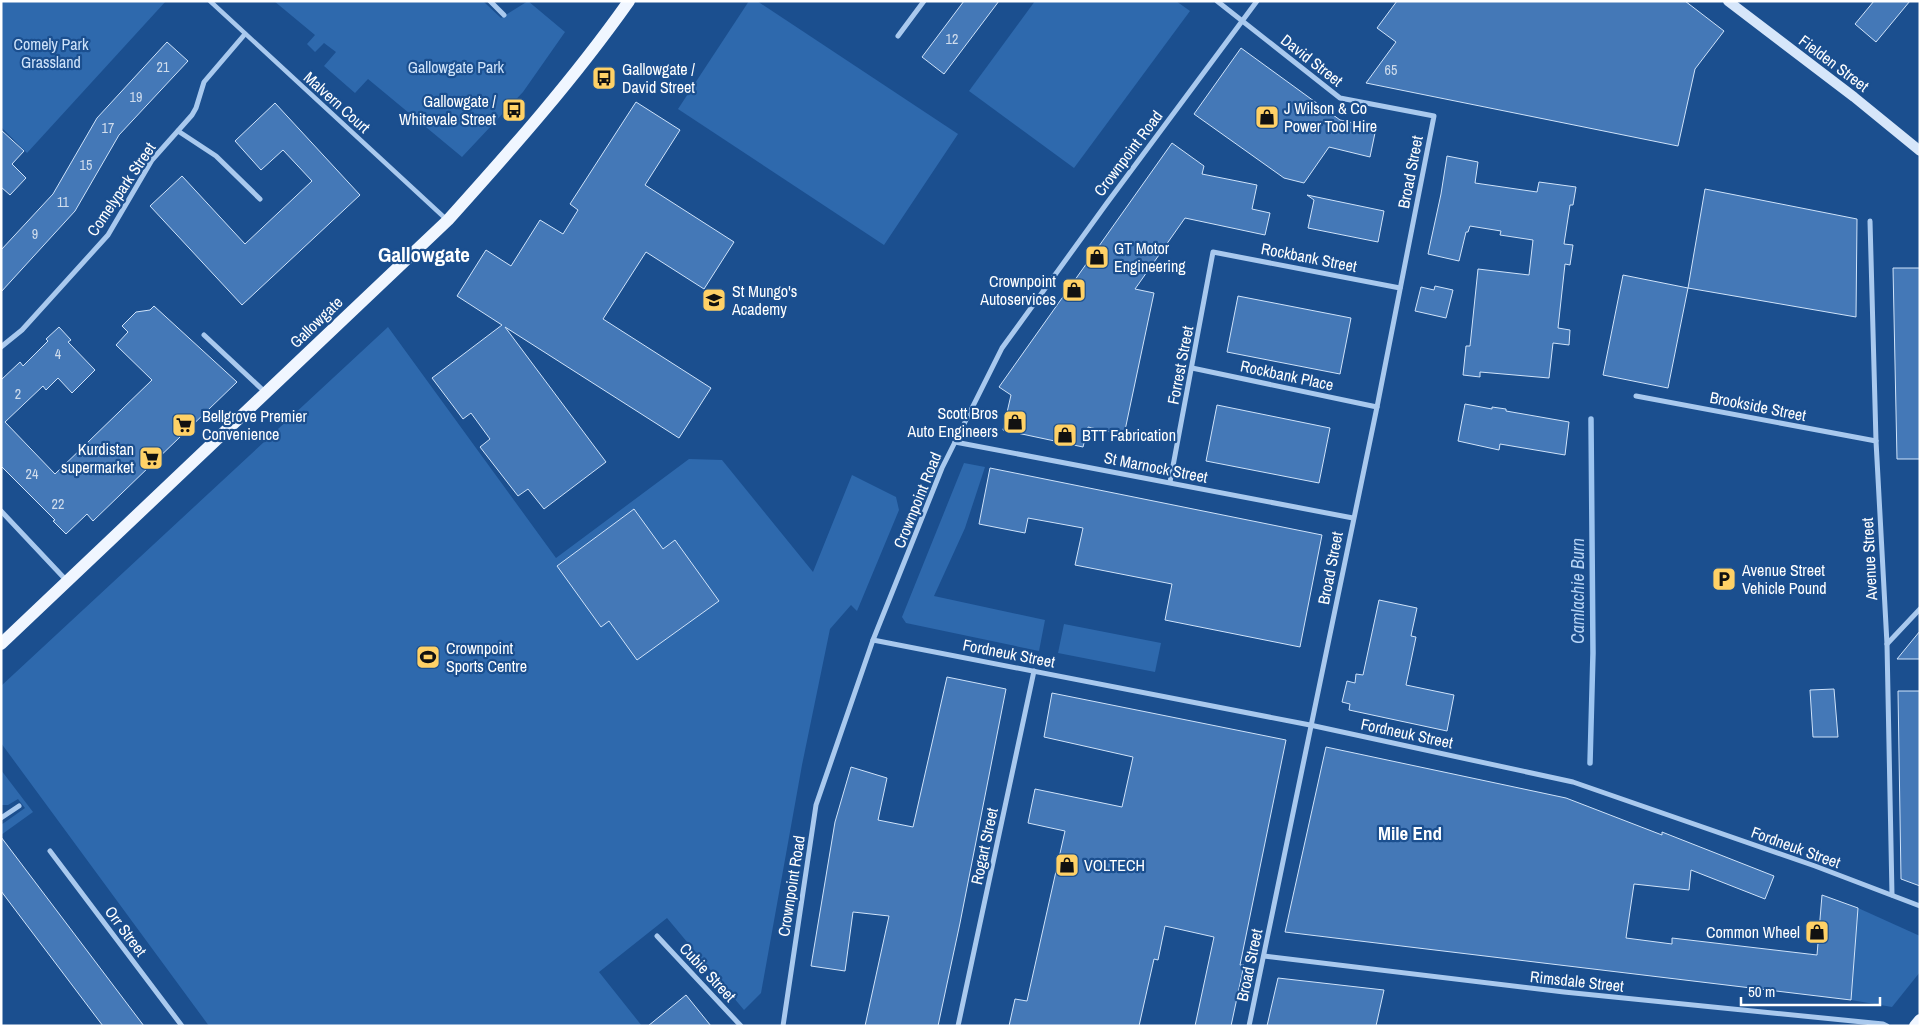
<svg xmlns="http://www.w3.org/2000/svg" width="1921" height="1027" font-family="'Archivo Narrow',sans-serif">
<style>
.green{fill:#2e69ad}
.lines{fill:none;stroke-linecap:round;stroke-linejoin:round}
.stream{stroke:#9cc4f0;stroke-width:5.5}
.building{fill:#4478b7;stroke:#cfe3fa}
.pedestrian{stroke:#a9c9ee;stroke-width:4.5}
.minor{stroke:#a9c9ee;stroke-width:5}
.secondary{stroke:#d6e6fa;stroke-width:10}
.primary{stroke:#f0f6ff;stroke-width:12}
.labels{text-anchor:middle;stroke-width:4.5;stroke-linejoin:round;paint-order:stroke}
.number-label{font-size:14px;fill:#d0dded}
.park-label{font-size:16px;fill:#cfe3fa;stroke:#1b4f8f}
.street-label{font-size:16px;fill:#fff;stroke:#1b4f8f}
.poi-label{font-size:16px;fill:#fff;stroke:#1b4f8f;text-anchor:start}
.water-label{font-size:18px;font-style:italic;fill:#b5d3f5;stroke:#1b4f8f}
.quarter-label{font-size:19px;font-weight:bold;fill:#fff;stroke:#1b4f8f}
.district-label{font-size:21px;font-weight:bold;fill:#fff;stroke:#1b4f8f}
</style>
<rect width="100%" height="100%" fill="#1b4f8f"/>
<!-- green -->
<g class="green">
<polygon points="1,1 166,1 27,153 1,127"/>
<polygon points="274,1 483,1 501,18 528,1 565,32 523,92 462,157 368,79 355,93 324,66 336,52 324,43 315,52 307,44 315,35"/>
<polygon points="749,1 757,1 958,134 884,245 678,109"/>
<polygon points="1035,1 1176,1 1190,11 1074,168 969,91"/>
<polygon points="388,327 556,558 689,459 722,460 813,572 852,475 896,497 899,510 857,611 851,605 830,629 802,765 761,993 744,1010 667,918 599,972 642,1026 209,1026 1,743 1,686"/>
<polygon points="964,463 985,467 965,528 934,596 1045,620 1039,651 906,623 902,617"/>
<polygon points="1064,624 1161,643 1155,672 1058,653"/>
<polygon points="1,770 33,812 1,835 1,825 25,808 18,799 8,805 1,805"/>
<polygon points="1858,908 1920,936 1920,972 1892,1007 1851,1000"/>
</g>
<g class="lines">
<!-- stream -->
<polyline class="stream" points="1590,763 1593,653 1591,419"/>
</g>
<!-- building -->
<g class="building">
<polygon points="964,1 999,1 944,74 922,57"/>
<polygon points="1397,1 1685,1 1724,31 1695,69 1678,146 1366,83 1396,42 1377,28"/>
<polygon points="1874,1 1910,1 1876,42 1855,24"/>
<polygon points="167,42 188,61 119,135 75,211 1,292 1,250 53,194 97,118"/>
<polygon points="1241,48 1340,120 1376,128 1370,157 1329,147 1304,183 1284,178 1194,114"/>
<polygon points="636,102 680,130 645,185 734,242 704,289 646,252 603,319 711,388 679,438 505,327 606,462 544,509 528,489 518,496 480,447 490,439 471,413 463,419 432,378 502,325 457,296 486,250 511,266 540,220 563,234 578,210 570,204"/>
<polygon points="275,103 360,195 242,305 150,206 182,176 245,244 312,181 283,150 261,170 235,141"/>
<polygon points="1,130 24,151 12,164 26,178 10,195 1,187"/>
<polygon points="1172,143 1204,166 1202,174 1257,185 1252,209 1270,213 1265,235 1185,218 1135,289 1154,293 1124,435 1088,427 1083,447 1003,430 1011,395 999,387"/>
<polygon points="1447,156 1478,162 1475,183 1537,192 1539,182 1576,187 1573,205 1570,205 1564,244 1573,245 1570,265 1565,264 1558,328 1570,330 1569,345 1553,343 1549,378 1480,372 1480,377 1463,375 1466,346 1470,346 1478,269 1529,275 1533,240 1500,235 1501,231 1470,226 1468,232 1466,232 1459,261 1428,254 1441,194"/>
<polygon points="1705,189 1857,219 1856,317 1688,288"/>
<polygon points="1307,195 1384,211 1378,242 1308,228 1314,200"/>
<polygon points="1893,268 1920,268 1920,459 1897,459"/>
<polygon points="1623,275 1688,288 1668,388 1603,375"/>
<polygon points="1435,286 1453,290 1446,318 1415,311 1421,287 1434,290"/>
<polygon points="1238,296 1351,318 1340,374 1227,352"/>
<polygon points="154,306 237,382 93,521 87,514 66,534 53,521 55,520 1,466 1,380 20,362 23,366 48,341 46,339 59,327 71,340 68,342 95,370 72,393 58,378 46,390 43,386 5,422 55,474 152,380 116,345 128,332 122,326 136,312 150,310"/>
<polygon points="1465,404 1492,409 1492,407 1506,409 1506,411 1569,422 1565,455 1500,444 1499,450 1458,441"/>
<polygon points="1217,405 1330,428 1319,483 1206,461"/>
<polygon points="990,468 1322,535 1300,647 1165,620 1172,584 1075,565 1083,528 1028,518 1025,533 979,524"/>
<polygon points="634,509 663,549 675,540 719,601 637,660 609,621 601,627 557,566"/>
<polygon points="1379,600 1417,608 1411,636 1416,637 1406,685 1454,695 1447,731 1349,710 1350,704 1342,702 1347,681 1355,683 1356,674 1363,675"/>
<polygon points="1920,631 1920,659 1897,659"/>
<polygon points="947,677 1006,689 960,923 938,1026 865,1026 889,916 853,912 845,971 811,966 835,822 851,767 887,778 878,820 913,827"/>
<polygon points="1834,689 1838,737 1813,737 1810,690"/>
<polygon points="1898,691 1920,691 1920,886 1901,879"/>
<polygon points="1052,693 1286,740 1240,965 1244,965 1231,1026 1195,1026 1214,937 1165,926 1158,960 1154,959 1139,1026 1009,1026 1015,999 1027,1001 1065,831 1028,823 1035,789 1122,807 1133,757 1044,737"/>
<polygon points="1326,747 1566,798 1662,835 1662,832 1774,876 1765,899 1691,870 1689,890 1634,884 1626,938 1672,944 1672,938 1817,955 1822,895 1858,908 1851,1000 1285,932"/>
<polygon points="1,837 144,1026 103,1026 1,891"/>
<polygon points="1278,978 1384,990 1376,1026 1267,1026"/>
<polygon points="686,995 711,1026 648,1026"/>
</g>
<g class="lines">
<!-- pedestrian -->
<polyline class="pedestrian" points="210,1 446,219"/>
<!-- minor -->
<g class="minor">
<polyline points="490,1 504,15"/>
<polyline points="1217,1 1340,98 1434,116 1377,407 1249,1026"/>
<polyline points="898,36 924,1"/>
<polyline points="178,131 216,156 260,199"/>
<polyline points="1870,221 1876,441 1887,644 1892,895"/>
<polyline points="204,335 266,393"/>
<polyline points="1,347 22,330 108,235 152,160 192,115 196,108 204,82 245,34"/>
<polyline points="1192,368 1377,407"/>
<polyline points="1636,396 1876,441"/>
<polyline points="955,442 1353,518"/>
<polyline points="1170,482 1213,252 1400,288"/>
<polyline points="1,511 66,580"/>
<polyline points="873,640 1310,725 1573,782 1815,866 1920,906"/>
<polyline points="1887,644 1920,609"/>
<polyline points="1,818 19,806"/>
<polyline points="50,851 182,1026"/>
<polyline points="657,936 741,1026"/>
<polyline points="1264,956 1564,992 1883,1024 1887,1026"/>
<polyline points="783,1026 816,805 873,640 942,468 1002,348 1107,203 1257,1"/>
<polyline points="958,1026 1034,671"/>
</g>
<!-- secondary -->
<polyline class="secondary" points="1728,1 1854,97 1920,151"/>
<!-- primary -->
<g class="primary">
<path d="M1,644L448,220C511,150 574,79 629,1"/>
<polyline points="1915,1026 1920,1020"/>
</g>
</g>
<!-- icons -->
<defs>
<g id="bus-square" transform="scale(1.25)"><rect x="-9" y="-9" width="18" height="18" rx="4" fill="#ffd166" stroke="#1b4f8f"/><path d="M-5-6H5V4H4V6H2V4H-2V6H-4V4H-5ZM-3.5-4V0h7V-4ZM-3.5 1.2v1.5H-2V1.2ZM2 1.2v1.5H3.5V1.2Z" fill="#111"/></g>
<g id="shop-square" transform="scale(1.25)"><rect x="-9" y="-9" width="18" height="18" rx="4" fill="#ffd166" stroke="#1b4f8f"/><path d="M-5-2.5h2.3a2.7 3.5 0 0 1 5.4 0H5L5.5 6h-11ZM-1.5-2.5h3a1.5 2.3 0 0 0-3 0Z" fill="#111"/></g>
<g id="school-square" transform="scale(1.25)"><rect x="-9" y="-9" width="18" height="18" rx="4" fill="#ffd166" stroke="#1b4f8f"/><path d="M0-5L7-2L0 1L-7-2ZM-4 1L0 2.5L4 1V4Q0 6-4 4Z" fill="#111"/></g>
<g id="supermarket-square" transform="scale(1.25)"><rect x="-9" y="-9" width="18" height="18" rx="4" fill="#ffd166" stroke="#1b4f8f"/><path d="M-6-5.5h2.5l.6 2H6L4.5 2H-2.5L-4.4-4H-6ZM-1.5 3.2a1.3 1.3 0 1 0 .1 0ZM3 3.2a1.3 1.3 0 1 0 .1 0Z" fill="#111"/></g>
<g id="parking-square" transform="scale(1.25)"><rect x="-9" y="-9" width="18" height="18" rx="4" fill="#ffd166" stroke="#1b4f8f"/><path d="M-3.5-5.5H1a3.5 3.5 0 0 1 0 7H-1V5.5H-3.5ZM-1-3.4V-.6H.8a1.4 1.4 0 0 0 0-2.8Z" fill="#111"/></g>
<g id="stadium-square" transform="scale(1.25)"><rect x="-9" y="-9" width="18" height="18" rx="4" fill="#ffd166" stroke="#1b4f8f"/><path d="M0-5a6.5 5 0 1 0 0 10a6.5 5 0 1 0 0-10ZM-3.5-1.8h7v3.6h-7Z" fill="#111"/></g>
</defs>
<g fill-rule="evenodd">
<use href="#bus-square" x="604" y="78"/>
<use href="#bus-square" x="514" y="110"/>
<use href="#shop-square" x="1267" y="117"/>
<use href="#shop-square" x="1097" y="257"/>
<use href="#shop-square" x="1074" y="290"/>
<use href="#school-square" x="714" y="300"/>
<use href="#shop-square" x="1015" y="422"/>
<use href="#supermarket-square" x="184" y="425"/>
<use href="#shop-square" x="1065" y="435"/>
<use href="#supermarket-square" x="151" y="458"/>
<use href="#parking-square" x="1724" y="579"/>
<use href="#stadium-square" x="428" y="657"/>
<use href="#shop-square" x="1067" y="865"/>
<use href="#shop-square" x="1817" y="932"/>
</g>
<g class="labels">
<!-- number labels -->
<g class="number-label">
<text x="952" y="44">12</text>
<text x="163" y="72">21</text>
<text x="1391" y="75">65</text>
<text x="136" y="102">19</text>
<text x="108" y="133">17</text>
<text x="86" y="170">15</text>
<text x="63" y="207">11</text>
<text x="35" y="239">9</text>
<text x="58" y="359">4</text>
<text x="18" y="399">2</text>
<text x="32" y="479">24</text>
<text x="58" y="509">22</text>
</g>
<!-- park labels -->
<g class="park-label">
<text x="51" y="50">Comely Park<tspan x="51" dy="18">Grassland</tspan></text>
<text x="456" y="73">Gallowgate Park</text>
</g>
<!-- street labels -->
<g class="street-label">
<text transform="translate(1312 60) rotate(38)" y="6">David Street</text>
<text transform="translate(1834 63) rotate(37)" y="6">Fielden Street</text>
<text transform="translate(337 102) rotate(42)" y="6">Malvern Court</text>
<text transform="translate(1128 153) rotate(-53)" y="6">Crownpoint Road</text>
<text transform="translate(1410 172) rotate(-79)" y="6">Broad Street</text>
<text transform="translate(121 189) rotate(-56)" y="6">Comelypark Street</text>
<text transform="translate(1309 257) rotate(11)" y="6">Rockbank Street</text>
<text transform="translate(316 322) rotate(-44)" y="6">Gallowgate</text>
<text transform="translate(1180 365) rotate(-79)" y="6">Forrest Street</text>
<text transform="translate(1287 375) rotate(12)" y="6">Rockbank Place</text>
<text transform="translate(1758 406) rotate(11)" y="6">Brookside Street</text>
<text transform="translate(1156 467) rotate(11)" y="6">St Marnock Street</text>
<text transform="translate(917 500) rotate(-68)" y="6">Crownpoint Road</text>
<text transform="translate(1869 559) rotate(-93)" y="6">Avenue Street</text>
<text transform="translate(1330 568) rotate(-79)" y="6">Broad Street</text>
<text transform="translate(1009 653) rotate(11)" y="6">Fordneuk Street</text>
<text transform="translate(1407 733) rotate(12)" y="6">Fordneuk Street</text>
<text transform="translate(984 846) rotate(-78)" y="6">Rogart Street</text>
<text transform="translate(1796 847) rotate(20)" y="6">Fordneuk Street</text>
<text transform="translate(791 886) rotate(-81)" y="6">Crownpoint Road</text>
<text transform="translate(126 931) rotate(53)" y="6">Orr Street</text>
<text transform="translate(1249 965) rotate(-78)" y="6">Broad Street</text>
<text transform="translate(708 972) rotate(47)" y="6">Cubie Street</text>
<text transform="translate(1577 981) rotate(6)" y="6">Rimsdale Street</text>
</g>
<!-- poi labels -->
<g class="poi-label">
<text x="622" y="75">Gallowgate /<tspan x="622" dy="18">David Street</tspan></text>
<text x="496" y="107" text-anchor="end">Gallowgate /<tspan x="496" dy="18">Whitevale Street</tspan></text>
<text x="1284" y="114">J Wilson &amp; Co<tspan x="1284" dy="18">Power Tool Hire</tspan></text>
<text x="1114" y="254">GT Motor<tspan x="1114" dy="18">Engineering</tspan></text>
<text x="1056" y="287" text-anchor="end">Crownpoint<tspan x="1056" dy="18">Autoservices</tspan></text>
<text x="732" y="297">St Mungo's<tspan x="732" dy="18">Academy</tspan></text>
<text x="998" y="419" text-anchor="end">Scott Bros<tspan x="998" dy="18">Auto Engineers</tspan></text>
<text x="202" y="422">Bellgrove Premier<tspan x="202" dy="18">Convenience</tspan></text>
<text x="1082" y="441">BTT Fabrication</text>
<text x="134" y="455" text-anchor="end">Kurdistan<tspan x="134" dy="18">supermarket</tspan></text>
<text x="1742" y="576">Avenue Street<tspan x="1742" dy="18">Vehicle Pound</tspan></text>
<text x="446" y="654">Crownpoint<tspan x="446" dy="18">Sports Centre</tspan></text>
<text x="1084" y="871">VOLTECH</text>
<text x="1800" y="938" text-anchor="end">Common Wheel</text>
</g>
<!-- water labels -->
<g class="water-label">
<text transform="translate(1578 591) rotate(-90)" y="6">Camlachie Burn</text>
</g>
<!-- quarter labels -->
<g class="quarter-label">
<text x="1410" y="840">Mile End</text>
</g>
<!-- district labels -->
<g class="district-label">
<text x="424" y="262">Gallowgate</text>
</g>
</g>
<!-- border -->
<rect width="1921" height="1027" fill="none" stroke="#ffffff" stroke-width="5"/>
<!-- scale -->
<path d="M1741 997v8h139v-8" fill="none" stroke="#ffffff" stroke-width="2.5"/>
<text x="1748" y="997" font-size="15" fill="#ffffff" stroke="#1b4f8f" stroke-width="4" paint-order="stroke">50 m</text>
</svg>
